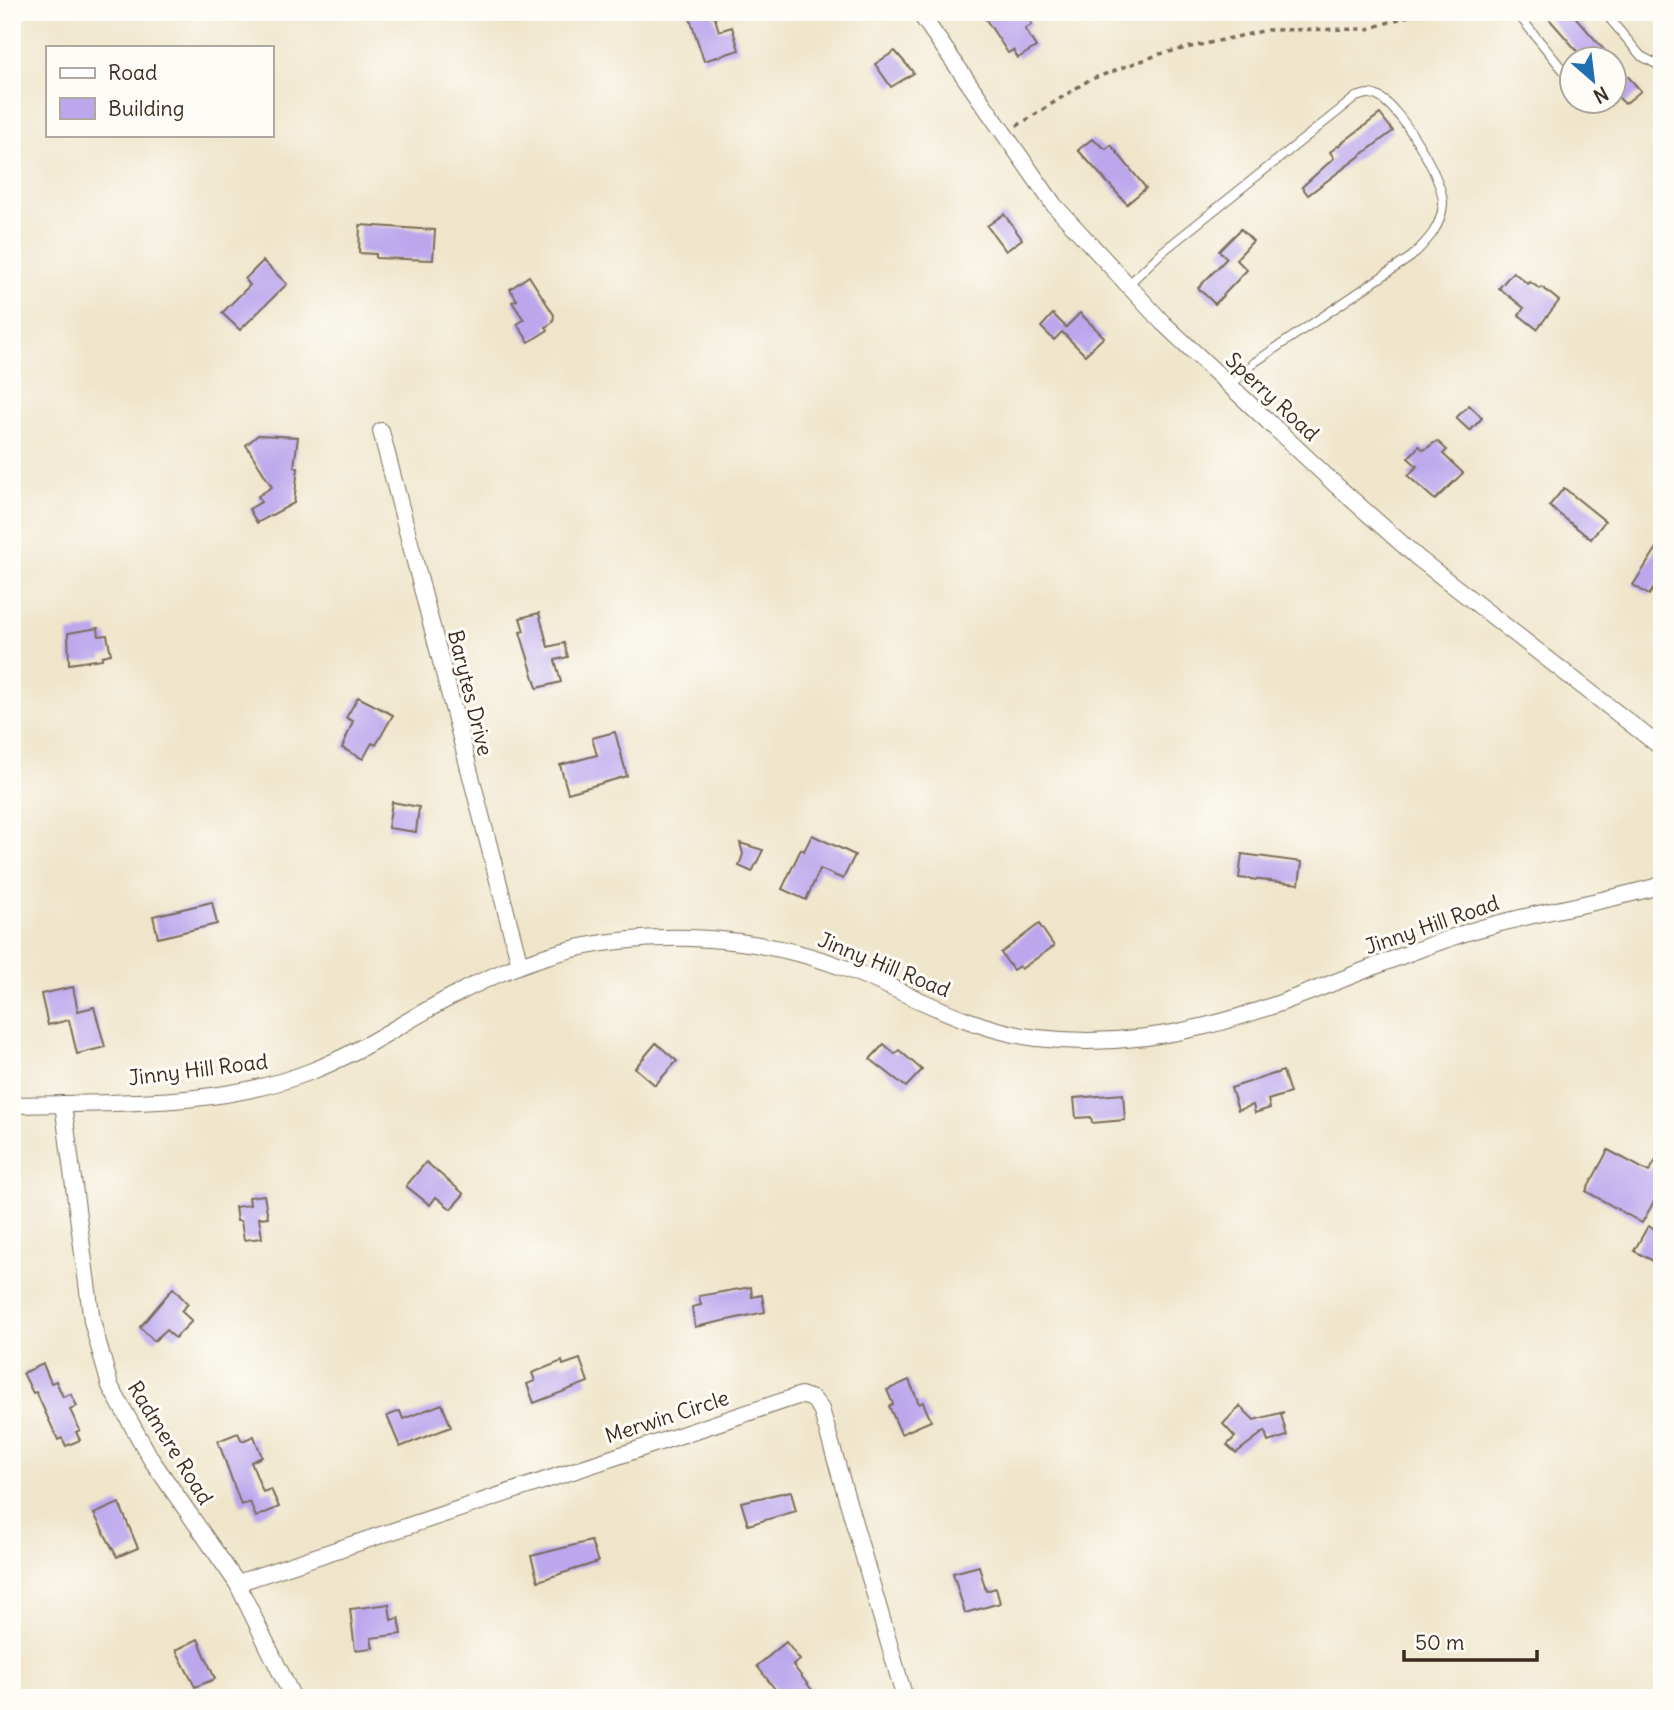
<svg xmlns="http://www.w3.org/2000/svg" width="1674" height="1710" font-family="Delius,sans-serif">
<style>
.building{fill:#bca7ed}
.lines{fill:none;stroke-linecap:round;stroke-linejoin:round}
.lane-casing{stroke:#7a6b5a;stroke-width:10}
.street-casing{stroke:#7a6b5a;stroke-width:18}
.path{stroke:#7a6b5a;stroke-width:3.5;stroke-dasharray:5 5;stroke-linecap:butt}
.lane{stroke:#fff;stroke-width:8}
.street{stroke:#fff;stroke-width:16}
.labels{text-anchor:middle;stroke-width:6;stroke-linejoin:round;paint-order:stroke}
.street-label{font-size:21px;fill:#3b2a1e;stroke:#fdfcf7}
</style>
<rect width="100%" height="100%" fill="#fdfcf7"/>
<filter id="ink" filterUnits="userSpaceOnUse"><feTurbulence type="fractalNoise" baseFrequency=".0143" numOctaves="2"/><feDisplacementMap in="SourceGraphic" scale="14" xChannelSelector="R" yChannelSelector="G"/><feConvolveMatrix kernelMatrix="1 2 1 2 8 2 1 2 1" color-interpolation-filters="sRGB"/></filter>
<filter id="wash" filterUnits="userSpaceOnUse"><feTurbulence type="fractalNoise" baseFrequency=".00686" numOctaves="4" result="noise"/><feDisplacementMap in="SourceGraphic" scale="28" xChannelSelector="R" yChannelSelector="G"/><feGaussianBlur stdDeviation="1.57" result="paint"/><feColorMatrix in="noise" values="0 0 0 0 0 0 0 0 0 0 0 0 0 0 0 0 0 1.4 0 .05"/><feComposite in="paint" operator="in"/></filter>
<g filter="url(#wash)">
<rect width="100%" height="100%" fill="#efe5ca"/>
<g id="blocks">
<!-- building -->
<g class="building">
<polygon points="688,12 713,12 719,31 732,27 739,50 704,61"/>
<polygon points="993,12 1024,12 1032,24 1025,29 1036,47 1018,58 1013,50 1008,53 985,18"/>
<polygon points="1543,12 1571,12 1613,60 1585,60"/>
<polygon points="895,51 914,73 891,87 875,64"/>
<polygon points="1614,61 1641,91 1625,104 1614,93"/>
<polygon points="1380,114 1393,131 1308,195 1302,187 1334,158 1330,152"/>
<polygon points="1092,139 1106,149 1111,145 1146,188 1127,204 1078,150"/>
<polygon points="1004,214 1022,239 1006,251 987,226"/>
<polygon points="360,225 435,230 433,260 376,258 376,254 359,253"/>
<polygon points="1241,229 1253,241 1236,259 1247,270 1215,304 1198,288 1227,258 1219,251"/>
<polygon points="263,261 287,284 240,330 222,313 250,285 245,279"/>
<polygon points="1513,272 1528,284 1530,282 1540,289 1542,287 1559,301 1537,329 1519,315 1524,308 1499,288"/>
<polygon points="529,276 554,315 553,322 546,327 548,330 529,342 517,324 524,320 512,302 517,300 510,289"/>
<polygon points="1080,313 1104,337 1085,355 1062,332 1054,340 1041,327 1053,314 1066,327"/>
<polygon points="1469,405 1482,418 1470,431 1456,418"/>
<polygon points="258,435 298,437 294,467 298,468 294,503 257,523 249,509 261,502 258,496 272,487 246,445"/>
<polygon points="1437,441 1447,450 1443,454 1463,473 1435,500 1408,476 1417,466 1408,458 1419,446 1424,450"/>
<polygon points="1564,488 1605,521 1591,539 1549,506"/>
<polygon points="1662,540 1662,576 1649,595 1633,585"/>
<polygon points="539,613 548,647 564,643 568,657 555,660 561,682 537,688 520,632 524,631 520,618"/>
<polygon points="98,628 99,636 107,635 111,654 102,656 102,659 69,664 68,633"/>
<polygon points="358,697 393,715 376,745 372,743 363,759 342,748 353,721 346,718"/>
<polygon points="615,732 627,776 568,793 560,765 597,755 592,738"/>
<polygon points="392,802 419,807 416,832 388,828"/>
<polygon points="812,835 855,855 843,879 820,869 806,900 782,889 801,849 804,851"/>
<polygon points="740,843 763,850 752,872 739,866 743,854"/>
<polygon points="1242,854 1302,862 1299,884 1239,878"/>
<polygon points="212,902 217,924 158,938 153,916"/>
<polygon points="1039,924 1054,946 1021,969 1019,966 1013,970 1001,953"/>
<polygon points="73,987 78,1011 94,1007 105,1047 77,1054 69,1020 48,1025 41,994"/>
<polygon points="656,1043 677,1061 655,1085 635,1068"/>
<polygon points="884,1044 895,1054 899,1050 922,1070 906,1087 870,1059"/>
<polygon points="1283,1071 1290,1093 1268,1100 1270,1108 1255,1113 1253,1105 1238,1110 1231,1088"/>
<polygon points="1123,1094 1125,1120 1092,1123 1091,1117 1076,1118 1074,1098"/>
<polygon points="1608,1150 1649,1172 1662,1150 1662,1187 1642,1223 1586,1191"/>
<polygon points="426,1162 464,1194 451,1209 436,1197 430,1205 406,1186"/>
<polygon points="264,1195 268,1217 259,1218 262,1238 244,1240 241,1221 237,1221 235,1207 250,1205 249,1197"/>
<polygon points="1648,1226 1662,1233 1662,1249 1655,1262 1634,1251"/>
<polygon points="751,1287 752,1297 762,1295 765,1312 695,1327 692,1307 701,1305 699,1296"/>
<polygon points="173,1288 188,1304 181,1311 192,1321 175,1338 166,1330 154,1341 140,1327"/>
<polygon points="580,1359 588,1382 534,1403 527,1384 535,1381 532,1373 562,1361 563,1365"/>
<polygon points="43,1364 51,1383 56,1381 63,1397 71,1394 77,1406 70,1410 80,1430 76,1432 80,1440 66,1446 62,1438 58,1440 36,1392 33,1393 23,1373"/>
<polygon points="909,1380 919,1404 923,1402 931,1421 901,1434 889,1406 893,1404 887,1390"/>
<polygon points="442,1404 451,1427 400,1447 387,1416 400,1411 403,1419"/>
<polygon points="1240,1406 1254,1420 1284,1412 1281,1414 1287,1436 1268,1442 1265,1431 1236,1453 1227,1445 1235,1437 1223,1424"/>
<polygon points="238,1433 242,1441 254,1436 262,1457 251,1462 263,1492 271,1489 279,1507 256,1517 250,1502 241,1505 218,1441"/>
<polygon points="791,1491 796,1511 748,1525 741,1502"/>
<polygon points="119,1503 138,1548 117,1557 94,1514"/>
<polygon points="591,1541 598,1562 538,1581 531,1556"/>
<polygon points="979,1566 986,1591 996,1588 1000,1603 965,1613 953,1573"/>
<polygon points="389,1604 391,1620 399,1618 402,1634 371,1638 373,1648 355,1650 350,1609"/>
<polygon points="198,1639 215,1679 195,1687 176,1650"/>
<polygon points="786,1642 800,1660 793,1665 818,1698 782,1698 757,1666"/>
</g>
</g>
</g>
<g filter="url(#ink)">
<use href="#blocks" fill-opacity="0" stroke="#7a6b5a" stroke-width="2"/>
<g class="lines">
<!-- lane casing -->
<g class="lane-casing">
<g id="lane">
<polyline points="1516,12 1572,81"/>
<polyline points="1604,12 1641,56 1662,67"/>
<polyline points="1659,12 1662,16"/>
<polyline points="1592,102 1594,104"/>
<path d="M1127,286L1162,252L1356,97C1364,95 1369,92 1377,96C1399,105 1444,179 1443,204C1441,228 1427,241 1411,257L1255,362L1230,386"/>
</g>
</g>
<!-- street casing -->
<g class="street-casing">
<g id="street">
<polyline points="919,12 1054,205 1163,323 1338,487 1418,558 1662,748"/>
<polyline points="381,431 520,965"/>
<polyline points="63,1104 92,1321 110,1386 151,1459 237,1583 293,1698"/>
<path d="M12,1105C110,1102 219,1108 312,1071C361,1052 403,1022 449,998C502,969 560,947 620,941C696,932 779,942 850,970C912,994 970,1030 1037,1038C1203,1057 1318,981 1468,932C1532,912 1598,904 1662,885"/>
<polyline points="237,1583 801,1395 813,1399 821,1409 903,1692 901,1698"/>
</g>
</g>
<!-- path -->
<polyline class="path" points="1017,126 1089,80 1160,54 1267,30 1368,29 1421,12"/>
<!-- lane -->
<use href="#lane" class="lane"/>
<!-- street -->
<use href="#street" class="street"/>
</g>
</g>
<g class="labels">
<!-- street labels -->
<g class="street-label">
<text transform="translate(1272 397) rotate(43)" y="7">Sperry Road</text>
<text transform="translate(470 693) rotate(76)" y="7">Barytes Drive</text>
<text transform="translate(1432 925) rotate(-19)" y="7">Jinny Hill Road</text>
<text transform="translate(884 965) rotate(22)" y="7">Jinny Hill Road</text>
<text transform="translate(198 1070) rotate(-7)" y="7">Jinny Hill Road</text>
<text transform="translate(667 1417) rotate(-18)" y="7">Merwin Circle</text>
<text transform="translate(170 1443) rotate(58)" y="7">Radmere Road</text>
</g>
</g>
<!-- margin -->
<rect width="1674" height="1710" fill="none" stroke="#fdfcf7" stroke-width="42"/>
<!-- legend -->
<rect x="46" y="46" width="228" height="91" fill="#fdfcf7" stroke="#afa8a0" stroke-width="2"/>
<rect x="60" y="68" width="35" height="10" fill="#ffffff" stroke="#afa8a0" stroke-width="2"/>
<text x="108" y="80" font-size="21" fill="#3b2a1e">Road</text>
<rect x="60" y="98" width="35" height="21" fill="#bca7ed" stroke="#afa8a0" stroke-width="2"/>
<text x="108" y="116" font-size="21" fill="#3b2a1e">Building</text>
<!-- north arrow -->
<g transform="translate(1593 80) rotate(152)"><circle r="33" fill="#fdfcf7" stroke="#afa8a0" stroke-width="2"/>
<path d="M0-5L12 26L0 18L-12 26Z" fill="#1f6fb2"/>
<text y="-10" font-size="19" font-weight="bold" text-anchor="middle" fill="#3b2a1e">N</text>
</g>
<!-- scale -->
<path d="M1404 1650v10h133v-10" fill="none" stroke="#3b2a1e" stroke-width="3.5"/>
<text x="1415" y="1650" font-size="21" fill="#3b2a1e" stroke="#fdfcf7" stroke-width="5" paint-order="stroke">50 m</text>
</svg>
